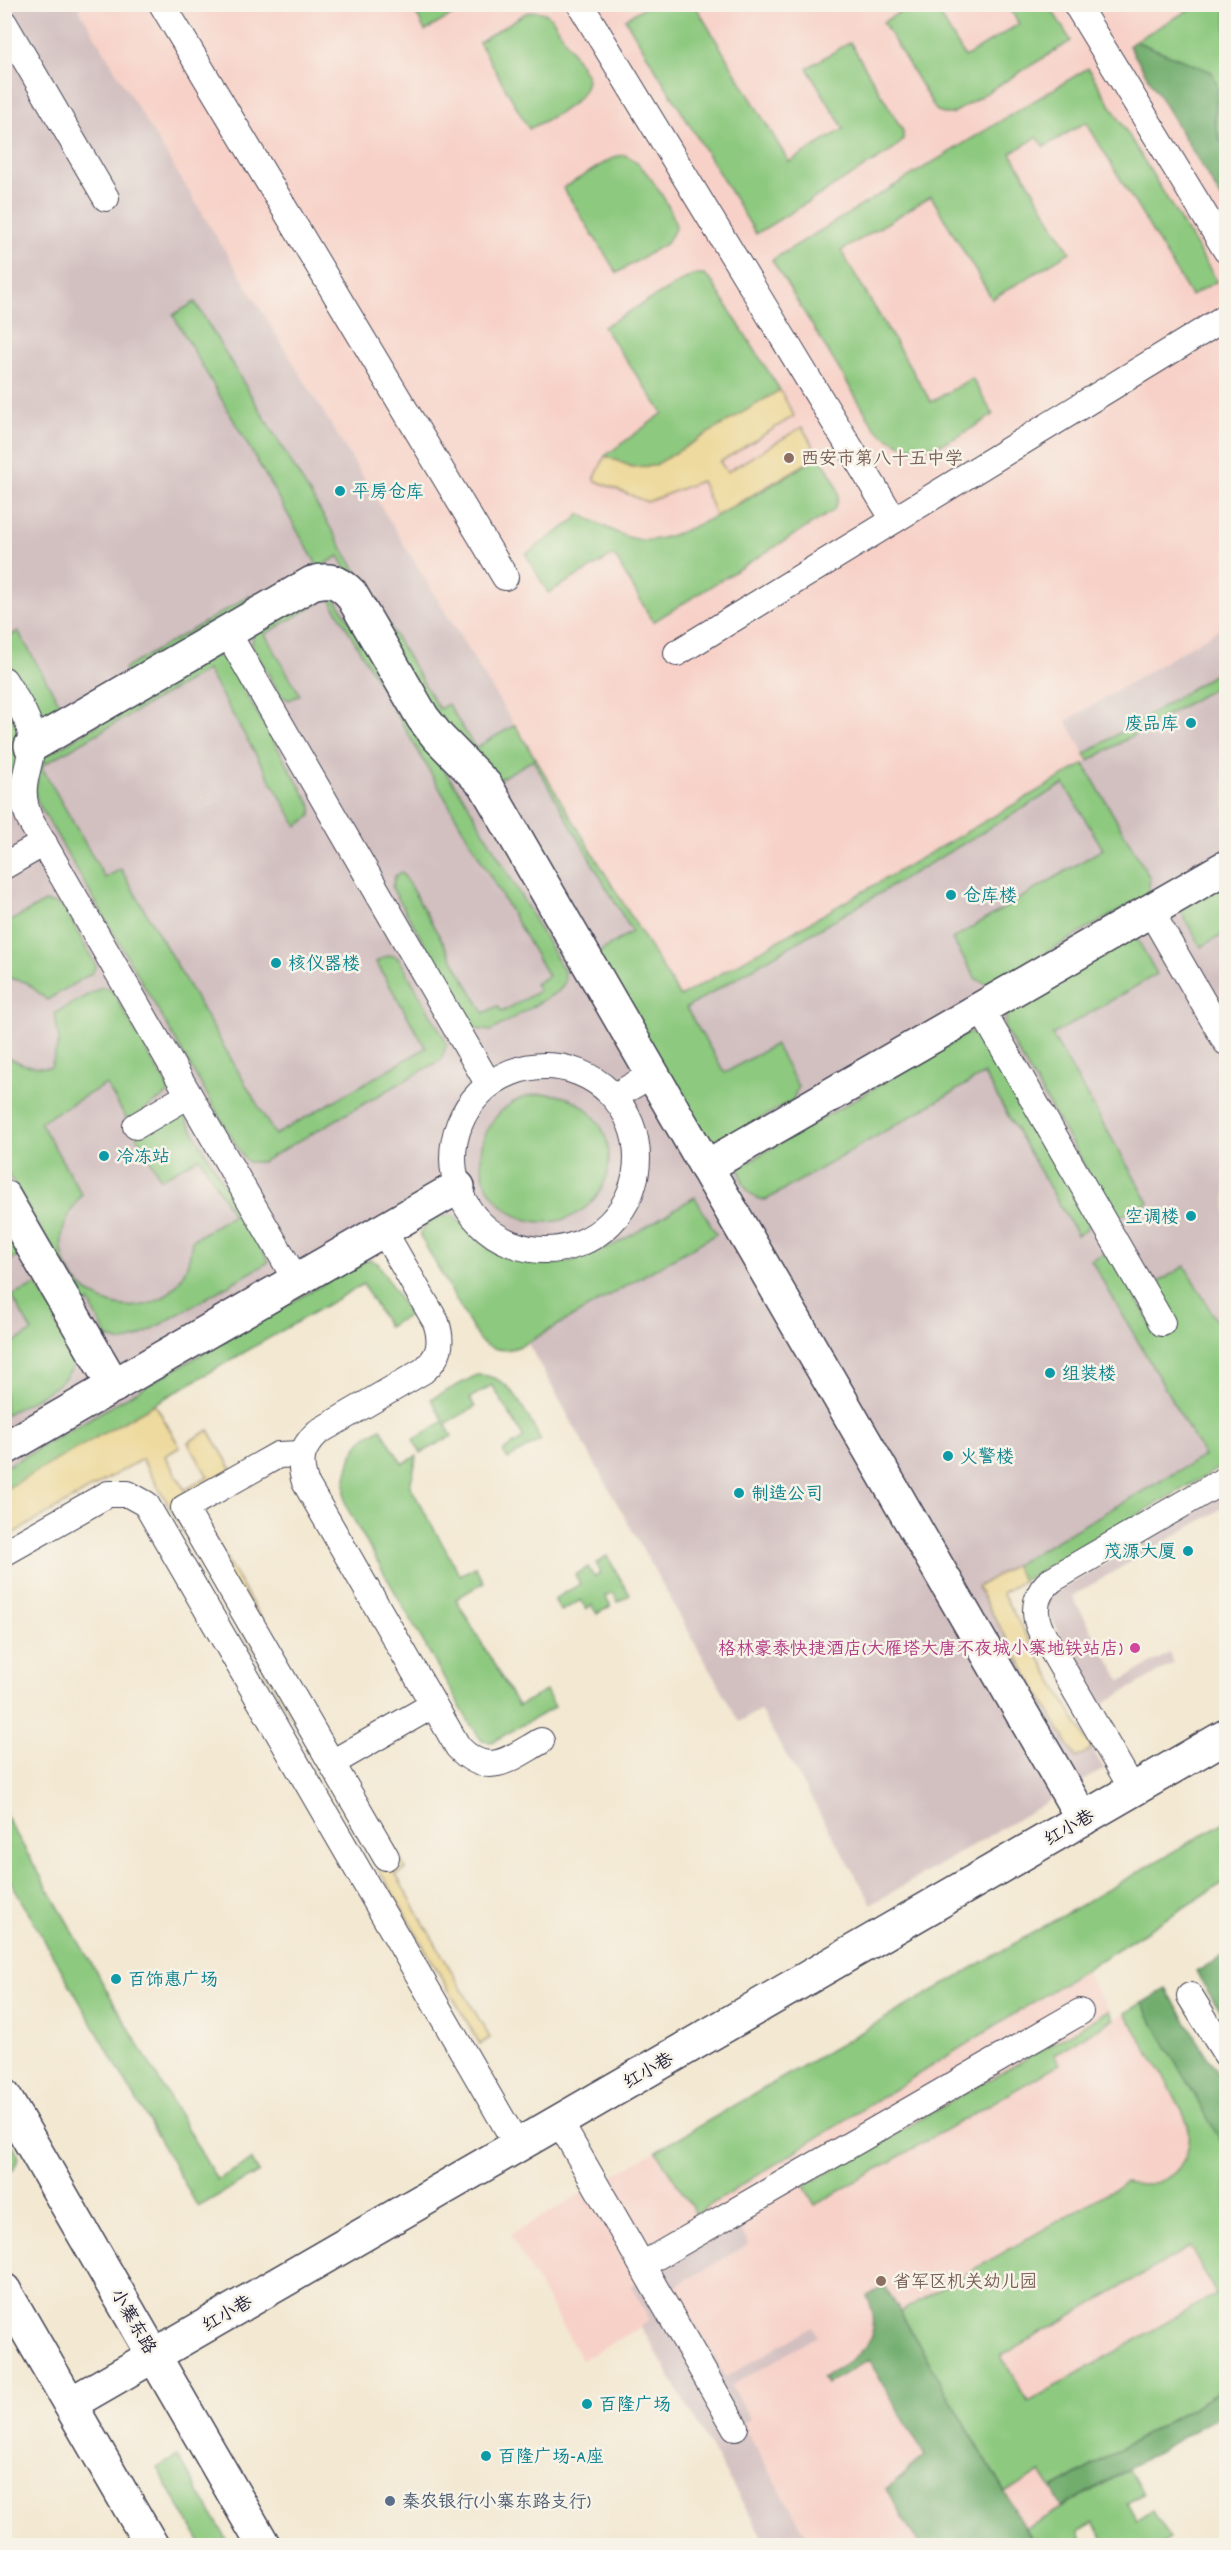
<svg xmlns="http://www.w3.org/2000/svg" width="1231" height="2550" font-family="Dekko,'LXGW WenKai TC',sans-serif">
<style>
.built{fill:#f7d1c8}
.industrial{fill:#d2bfc0}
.green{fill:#8dc97f;stroke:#58765d;stroke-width:1.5;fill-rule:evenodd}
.forest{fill:#72ad6e;stroke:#4a6854;stroke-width:1.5}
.sand{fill:#eeda9e;stroke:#887e6c;stroke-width:1.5}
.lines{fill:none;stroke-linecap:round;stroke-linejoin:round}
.service-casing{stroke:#414052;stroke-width:28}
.minor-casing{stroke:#414052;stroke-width:36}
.tertiary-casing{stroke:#414052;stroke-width:36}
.primary-casing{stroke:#414052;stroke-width:36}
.service{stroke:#fff;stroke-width:26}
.minor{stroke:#fff;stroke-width:33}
.tertiary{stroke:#fff;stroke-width:33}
.primary{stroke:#fff;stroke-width:33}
.education-dot{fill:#8d6e63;stroke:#f7f3e8;stroke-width:2}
.culture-dot{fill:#0f9aa8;stroke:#f7f3e8;stroke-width:2}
.hotel-dot{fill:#d1479c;stroke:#f7f3e8;stroke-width:2}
.service-dot{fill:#5c6f8a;stroke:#f7f3e8;stroke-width:2}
.labels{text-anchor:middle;stroke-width:5;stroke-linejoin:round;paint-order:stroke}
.education-label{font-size:18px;fill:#785e54;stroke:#f7f3e8;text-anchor:start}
.culture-label{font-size:18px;fill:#0d838f;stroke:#f7f3e8;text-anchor:start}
.hotel-label{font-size:18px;fill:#b23c85;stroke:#f7f3e8;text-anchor:end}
.street-label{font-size:18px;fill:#22223b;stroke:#f7f3e8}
.service-label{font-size:18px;fill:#4e5e75;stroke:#f7f3e8;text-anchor:start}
</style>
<rect width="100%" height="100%" fill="#f7f3e8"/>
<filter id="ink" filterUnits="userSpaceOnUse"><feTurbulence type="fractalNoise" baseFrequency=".0167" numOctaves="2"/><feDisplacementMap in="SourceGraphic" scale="12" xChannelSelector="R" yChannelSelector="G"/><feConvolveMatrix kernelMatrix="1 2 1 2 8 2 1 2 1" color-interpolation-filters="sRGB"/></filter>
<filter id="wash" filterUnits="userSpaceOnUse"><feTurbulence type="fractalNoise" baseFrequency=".008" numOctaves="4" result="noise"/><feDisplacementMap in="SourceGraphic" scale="24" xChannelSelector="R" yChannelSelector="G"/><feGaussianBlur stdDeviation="1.35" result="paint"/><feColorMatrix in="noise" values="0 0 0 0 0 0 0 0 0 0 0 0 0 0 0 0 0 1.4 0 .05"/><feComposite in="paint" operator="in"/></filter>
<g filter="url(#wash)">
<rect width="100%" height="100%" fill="#f3e8d2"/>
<!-- built -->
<g class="built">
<polygon points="82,4 1226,5 1226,667 1085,754 1089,761 680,997 132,98 79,9"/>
<polygon points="1085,1970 1114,2019 1166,1989 1226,2086 1226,2412 1062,2507 1084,2545 767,2545 641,2327 582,2360 510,2235 656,2151 695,2213"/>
</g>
<!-- industrial -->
<g class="industrial">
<polygon points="82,4 79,9 132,98 680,997 1089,761 1066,721 1226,625 1226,1464 1002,1593 1104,1769 872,1904 760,1710 739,1722 507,1306 427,1224 112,1406 5,1538 5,5"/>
<polygon points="1226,1494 1226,1506 1072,1596 1121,1681 1169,1653 1174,1663 1101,1705 1041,1601"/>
<polygon points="738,2225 749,2244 674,2287 726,2377 813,2327 818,2336 731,2386 750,2419 742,2424 812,2545 767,2545 641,2326 650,2320 631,2286"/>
</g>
<!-- green -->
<g class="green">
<polygon points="649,4 695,5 789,162 844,129 807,68 850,42 903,131 903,141 888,153 756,234 625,19"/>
<polygon points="412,5 469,5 425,31"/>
<polygon points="912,5 934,5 965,57 1019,24 1008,5 1049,5 1071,41 952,114 943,114 936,110 883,22"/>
<path d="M1197,5H1226V151C1206,116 1224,101 1212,72L1135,41Z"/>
<path d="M536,11L545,13L553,20L587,76C588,104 550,117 529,129L479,42L526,13Z"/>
<path d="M1088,68L1217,281L1191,296L1086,122L1044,147L1037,137L1011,153L1070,252L992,299L931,196L841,251L931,402L972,378L993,415C952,440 919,468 875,428L772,260Z"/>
<path d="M624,155C642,159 673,208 676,227L667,243L617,273L563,188L614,157Z"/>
<polygon points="692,275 704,275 712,282 780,390 654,466 632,467 605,456 663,413 603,327"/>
<polygon points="195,302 439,709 448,704 475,748 515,725 680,997 1084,764 1150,878 1148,894 990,985 976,979 952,939 1103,849 1064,784 686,1008 725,1073 775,1044 798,1086 793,1100 716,1144 709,1144 594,955 632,932 533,760 494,782 430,714 339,556 72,710 51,718 36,710 5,656 4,640 18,631 64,711 127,674 124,669 250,596 254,601 317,565 173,315"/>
<path d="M819,456C830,474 847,491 833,511L653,622L614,555L548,593L526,554L576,519L579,514C598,522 621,538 642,540C679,545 786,477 819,456Z"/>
<polygon points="331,591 424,743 465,799 564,971 565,982 559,991 491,1031 475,1029 465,1014 392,888 395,876 402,872 484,1013 498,1006 502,1012 539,991 535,984 548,976 329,597 265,634 300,695 289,700 281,696 252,646 253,632"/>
<path d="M216,655L225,658L234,673L312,807L311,816L297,826L207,670L41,766L105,878L121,869L275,1135L426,1048L376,962C385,957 391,952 399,959L447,1043L441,1060L262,1162H248L243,1157L37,801L35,792L42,758Z"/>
<polygon points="1226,667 1226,681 1089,761 1085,754"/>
<polygon points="5,703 19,729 20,746 5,801"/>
<polygon points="1226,883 1226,933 1201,947 1180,910"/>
<polygon points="45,902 58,904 66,911 96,966 92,973 47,1000 26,982 4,977 5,924"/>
<polygon points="1135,935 1157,974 1052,1035 1149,1203 1117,1218 1114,1216 1004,1028 1007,1011"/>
<path d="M102,987L112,990L168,1088L169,1093L128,1121L106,1084L40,1122L82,1195C3,1291 181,1366 192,1240L233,1215L200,1157L161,1179L136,1135L181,1114L185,1117L269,1262L137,1338L122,1342L108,1338L89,1302L84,1305L5,1168L4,1055C20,1065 33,1068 51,1067L59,1041L55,1013Z"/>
<path d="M970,1032L987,1038L1091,1222L1085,1231L1077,1235L984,1074L766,1200C750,1201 738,1180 741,1166Z"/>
<circle cx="545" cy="1158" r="64"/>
<path d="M695,1197L716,1234L527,1343C510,1352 494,1353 479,1340L420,1236C423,1222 440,1213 454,1216C468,1228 479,1243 495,1252C565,1291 636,1230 695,1197Z"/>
<polygon points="4,1224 18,1254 5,1266 4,1266"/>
<polygon points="1103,1254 1113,1258 1158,1335 1175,1325 1157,1293 1157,1283 1185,1266 1226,1338 1226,1464 1023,1581 1014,1565 1204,1456 1091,1260"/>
<polygon points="371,1260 378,1263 409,1315 388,1327 363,1284 5,1490 4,1468 330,1280 364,1261"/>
<path d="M36,1285L59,1319L55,1322L76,1356C72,1386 28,1401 5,1415L4,1348L32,1332L12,1296Z"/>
<path d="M477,1375C513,1374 525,1414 541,1440L508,1459L503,1451L524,1438L492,1385L470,1398L475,1407L445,1424L452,1436L421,1453L413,1440L444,1421L431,1399Z"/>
<path d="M381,1428L402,1464L417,1456L410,1486L460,1575L475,1567L484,1582L456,1599L518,1706L546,1691L555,1707L492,1742L482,1741L469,1722L346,1506C342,1488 348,1460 358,1445C363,1437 373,1433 381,1428Z"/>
<polygon points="607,1556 630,1595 618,1602 613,1592 605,1596 611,1606 597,1614 592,1605 586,1609 581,1600 561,1611 554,1599 580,1584 575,1575 588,1567 594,1577 601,1573 596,1563"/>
<polygon points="4,1813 217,2180 252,2160 259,2172 198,2207 5,1872"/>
<polygon points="1226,1821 1226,1881 696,2214 656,2151"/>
<path d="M1142,2003L1226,2150V2388L1052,2489L1041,2472L1005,2493L900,2312L1126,2182C1143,2186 1160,2185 1174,2173C1185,2163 1191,2146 1189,2131C1187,2109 1138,2036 1125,2013ZM1190,2247L1216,2294L1028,2402L1001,2356Z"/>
<polygon points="1109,2011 1114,2019 1054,2054 1060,2064 815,2205 804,2186"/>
<polygon points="4,2130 19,2157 13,2170 5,2174"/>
<polygon points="178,2456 230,2545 202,2545 157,2468"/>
<polygon points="1129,2469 1143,2494 1127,2503 1136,2520 1153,2510 1170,2539 1159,2545 1092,2545 1103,2539 1093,2523 1077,2532 1084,2545 1035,2545 1025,2529"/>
</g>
<!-- forest -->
<g class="forest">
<polygon points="1135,41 1212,72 1218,87 1214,118 1218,136 1226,151 1226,206 1129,46"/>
<polygon points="1226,1954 1226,2021 1196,1972"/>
<polygon points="1166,1989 1226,2086 1226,2150 1142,2003"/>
<path d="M885,2286L1035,2545H919L886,2489L925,2456L869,2360L826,2384L822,2378C856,2358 888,2341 867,2296Z"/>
<polygon points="1226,2388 1226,2412 1062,2507 1052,2489"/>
</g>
<!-- sand -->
<g class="sand">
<polygon points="780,390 794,416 720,462 727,472 802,427 819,456 716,516 701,481 647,502 594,480 605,456 632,467 654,466"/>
<polygon points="155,1404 180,1447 165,1456 185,1490 208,1477 188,1442 209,1430 242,1487 199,1512 406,1869 396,1875 490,2038 480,2044 142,1459 5,1538 4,1490"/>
<polygon points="1014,1565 1023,1581 1002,1593 1092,1749 1076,1758 977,1587"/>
</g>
</g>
<g filter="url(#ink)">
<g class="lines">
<!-- service casing -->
<g class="service-casing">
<g id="service">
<polyline points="162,4 505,577"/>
<polyline points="580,4 894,520"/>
<polyline points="1076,4 1226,250"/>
<polyline points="4,23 106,198"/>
<polyline points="227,632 489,1085"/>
<polyline points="677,653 1226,317"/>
<path d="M4,680C14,697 29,716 31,736C34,770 14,781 30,820L296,1280"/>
<polyline points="4,866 44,843"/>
<polyline points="1150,910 1226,1042"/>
<polyline points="981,1009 1162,1323"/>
<circle cx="545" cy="1158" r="92"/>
<polyline points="615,1096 653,1074"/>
<polyline points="136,1126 189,1095"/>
<path d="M383,1230L436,1322C443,1343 440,1357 423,1371L318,1432C301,1448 298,1460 305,1482L458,1747C488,1779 509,1759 541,1741"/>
<polyline points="301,1454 278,1455 184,1508 386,1857"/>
<polyline points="4,1553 108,1494 128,1494 146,1504 517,2145"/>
<polyline points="332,1763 433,1705"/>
<path d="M1133,1790L1040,1629C1032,1610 1036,1591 1053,1579L1226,1479"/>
<polyline points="1190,1996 1226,2054"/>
<polyline points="559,2121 735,2427"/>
<polyline points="642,2265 1080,2012"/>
</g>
</g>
<!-- minor casing -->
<g class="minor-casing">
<g id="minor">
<path d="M31,746L312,583C329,578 339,581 351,594L423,718L438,737L486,786L1083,1819"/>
<polyline points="706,1167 1226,867"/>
<polyline points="4,1197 114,1386"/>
<polyline points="4,1449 458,1187"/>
</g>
</g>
<!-- tertiary casing -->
<g class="tertiary-casing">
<polyline id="tertiary" points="70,2404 1226,1736"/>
</g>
<!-- primary casing -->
<g class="primary-casing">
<g id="primary">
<polyline points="4,2096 264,2546"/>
<polyline points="4,2290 152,2546"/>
</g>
</g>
<!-- service -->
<use href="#service" class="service"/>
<!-- minor -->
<use href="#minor" class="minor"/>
<!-- tertiary -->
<use href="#tertiary" class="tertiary"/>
<!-- primary -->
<use href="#primary" class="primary"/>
</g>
</g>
<!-- markers -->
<g class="education-dot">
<circle cx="789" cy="458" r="6"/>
<circle cx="881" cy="2281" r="6"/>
</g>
<g class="culture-dot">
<circle cx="340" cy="491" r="6"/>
<circle cx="1191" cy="723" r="6"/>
<circle cx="951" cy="895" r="6"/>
<circle cx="276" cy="963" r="6"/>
<circle cx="104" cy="1156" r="6"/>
<circle cx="1191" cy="1216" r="6"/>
<circle cx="1050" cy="1373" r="6"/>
<circle cx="948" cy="1456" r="6"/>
<circle cx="739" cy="1493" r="6"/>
<circle cx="1188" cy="1551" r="6"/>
<circle cx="116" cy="1979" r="6"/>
<circle cx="587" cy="2404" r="6"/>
<circle cx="486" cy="2456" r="6"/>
</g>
<circle class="hotel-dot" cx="1135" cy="1648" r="6"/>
<circle class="service-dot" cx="390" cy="2501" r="6"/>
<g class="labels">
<!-- education labels -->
<g class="education-label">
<text x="801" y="464">西安市第八十五中学</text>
<text x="893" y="2287">省军区机关幼儿园</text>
</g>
<!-- culture labels -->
<g class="culture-label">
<text x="352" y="497">平房仓库</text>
<text x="1179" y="729" text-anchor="end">废品库</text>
<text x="963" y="901">仓库楼</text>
<text x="288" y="969">核仪器楼</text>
<text x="116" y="1162">冷冻站</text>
<text x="1179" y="1222" text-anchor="end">空调楼</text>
<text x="1062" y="1379">组装楼</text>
<text x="960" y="1462">火警楼</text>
<text x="751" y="1499">制造公司</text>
<text x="1176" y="1557" text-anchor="end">茂源大厦</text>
<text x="128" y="1985">百饰惠广场</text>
<text x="599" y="2410">百隆广场</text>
<text x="498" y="2462">百隆广场-A座</text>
</g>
<!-- hotel labels -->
<g class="hotel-label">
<text x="1123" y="1654">格林豪泰快捷酒店(大雁塔大唐不夜城小寨地铁站店)</text>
</g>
<!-- street labels -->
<g class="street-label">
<text transform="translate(1069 1827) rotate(-30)" y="6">红小巷</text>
<text transform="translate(648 2070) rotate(-30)" y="6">红小巷</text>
<text transform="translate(227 2313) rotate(-30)" y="6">红小巷</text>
<text transform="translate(134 2321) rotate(60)" y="6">小寨东路</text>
</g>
<!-- service labels -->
<g class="service-label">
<text x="402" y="2507">秦农银行(小寨东路支行)</text>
</g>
</g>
<!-- margin -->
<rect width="1231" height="2550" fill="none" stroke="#f7f3e8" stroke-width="24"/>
</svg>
